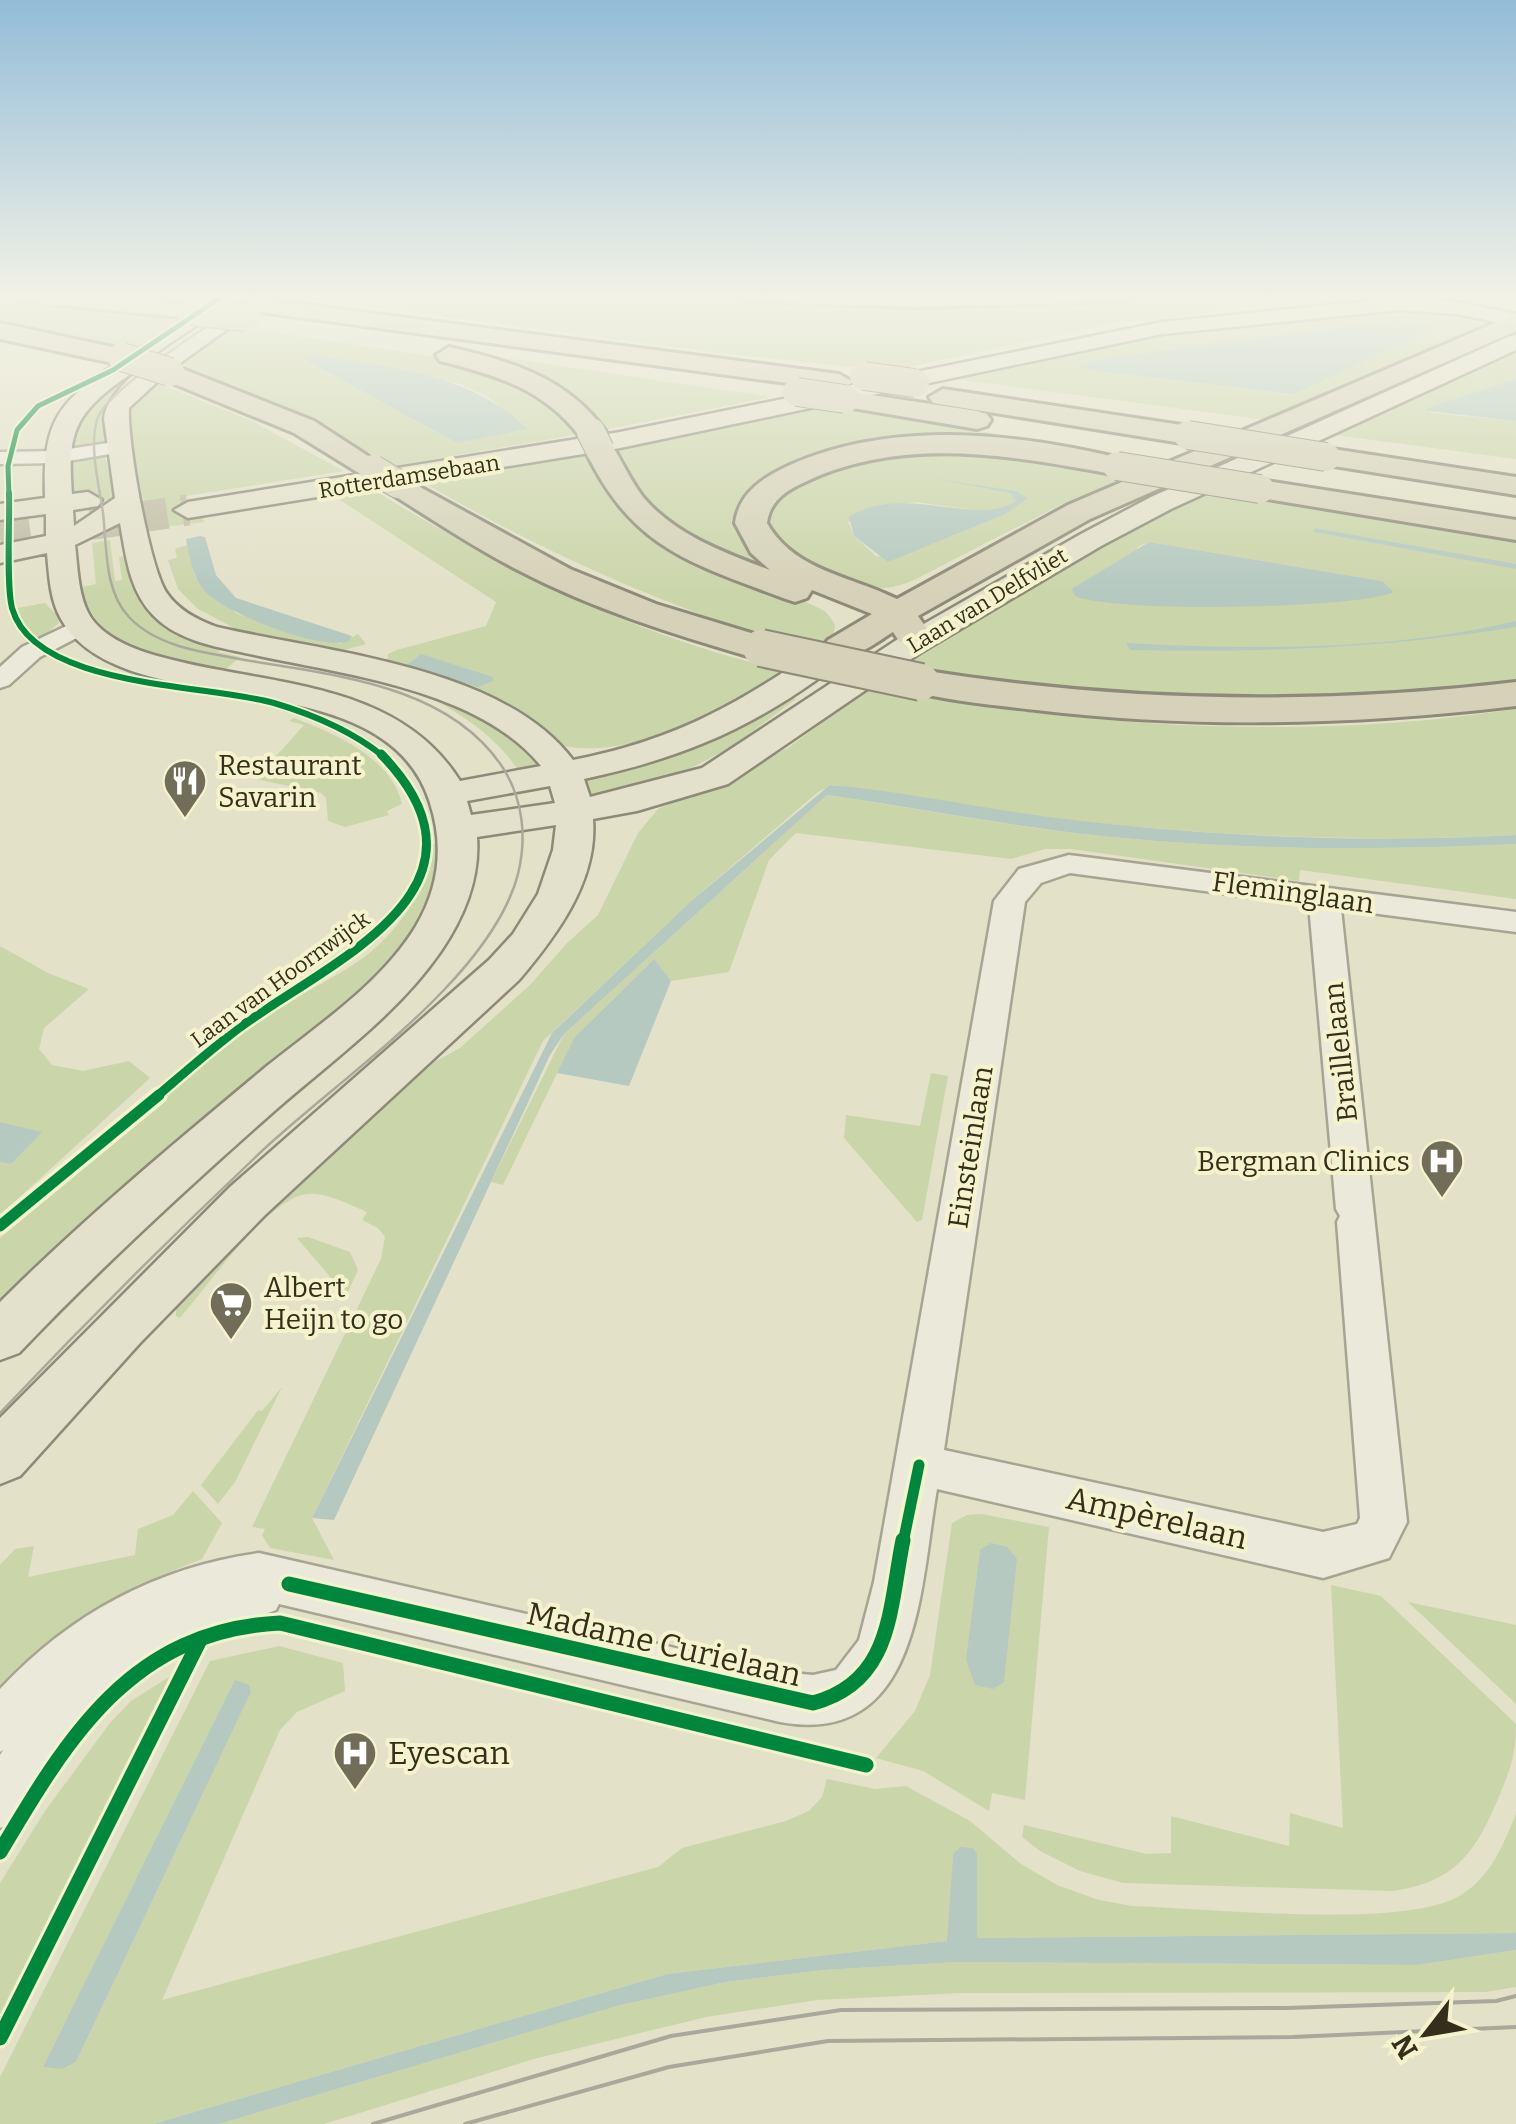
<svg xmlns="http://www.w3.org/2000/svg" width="1516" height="2124" font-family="Bitter,serif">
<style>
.green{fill:#cbd5aa;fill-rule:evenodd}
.water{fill:#b5c9c0}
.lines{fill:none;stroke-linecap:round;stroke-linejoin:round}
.major-tunnel{stroke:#c0bda5;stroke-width:31;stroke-dasharray:31 15;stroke-linecap:butt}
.minor-casing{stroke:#a7a492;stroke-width:5}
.major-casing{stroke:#8d8a79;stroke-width:5}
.highway-casing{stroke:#8d8a79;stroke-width:6}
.minor{fill:#ebeada;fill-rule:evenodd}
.major{fill:#e3e1cb;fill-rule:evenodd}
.highway{fill:#d6d2b9;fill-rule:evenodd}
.tram-far1{stroke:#aaa89b;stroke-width:2.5}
.tram{stroke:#aaa89b;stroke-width:4}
.highway-bridge-far1-casing{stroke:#8d8a79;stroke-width:30;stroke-linecap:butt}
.highway-bridge-casing{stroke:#8d8a79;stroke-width:40;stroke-linecap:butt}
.highway-bridge-far1{stroke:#d6d2b9;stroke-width:28}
.highway-bridge{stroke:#d6d2b9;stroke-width:36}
.cycleway-far4-casing{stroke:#f5f3cd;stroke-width:9}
.cycleway-far3-casing{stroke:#f5f3cd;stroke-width:10}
.cycleway-far2-casing{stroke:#f5f3cd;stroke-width:14}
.cycleway-far1-casing{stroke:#f5f3cd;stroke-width:18}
.cycleway-casing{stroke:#f5f3cd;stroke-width:21}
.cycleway-far4{stroke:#00873e;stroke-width:5}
.cycleway-far3{stroke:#00873e;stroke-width:6}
.cycleway-far2{stroke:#00873e;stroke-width:9}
.cycleway-far1{stroke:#00873e;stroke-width:11}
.cycleway{stroke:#00873e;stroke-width:15}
.labels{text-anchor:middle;stroke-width:8;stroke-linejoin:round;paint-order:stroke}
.far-street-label{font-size:22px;fill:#352e1b;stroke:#f5f3cd}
.poi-label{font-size:28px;fill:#352e1b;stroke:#f5f3cd;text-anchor:start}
.street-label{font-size:28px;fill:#352e1b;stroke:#f5f3cd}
.near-street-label{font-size:32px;fill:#352e1b;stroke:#f5f3cd}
.near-poi-label{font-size:32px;fill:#352e1b;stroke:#f5f3cd;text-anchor:start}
</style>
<rect width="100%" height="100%" fill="#e3e1c8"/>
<!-- green -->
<g class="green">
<polygon points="244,295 257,295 132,384 107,444 70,446 92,400"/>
<polygon points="279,295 658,295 860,304 1050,304 1199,295 1335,295 1139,322 1123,321 889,371 729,354"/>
<polygon points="0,300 180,320 136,349 0,321"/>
<path d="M1413,305L1498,322L1267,420L940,377L1135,336ZM1394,320H1405L1433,330L1290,394L1089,370L1084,364Z"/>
<path d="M232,326L450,359L539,392L580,434L395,466L276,404L174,367ZM313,355L458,383L488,397L526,428L457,443L302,359Z"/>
<polygon points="1516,351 1516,379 1427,408 1431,413 1516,421 1516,459 1327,434"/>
<polygon points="473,353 771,397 598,431"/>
<polygon points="152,381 250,420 344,471 186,496 189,515 202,514 204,522 157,528 147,514 124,418 127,404"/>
<path d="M821,405L1169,462L1152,469L1014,444L833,450C796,461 744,477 735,519C743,555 777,567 807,586L691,540L658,520L607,448Z"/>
<path d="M973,451L1137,475L1064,503L914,580C902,585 889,589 876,588C846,586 754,547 772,507C785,478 852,460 881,454C910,448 943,452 973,451ZM915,502L1003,514L877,557L854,536L848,522L870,508Z"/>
<polygon points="104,452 116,500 74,498 70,457"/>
<path d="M588,452C597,471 604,491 617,507C663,563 763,577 826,612L835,624L833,639L819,654C675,611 549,556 419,480Z"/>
<path d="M1209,488L1516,536V684C1458,690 1400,699 1342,701C1194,707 1042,695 896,668L1067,559ZM1149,542L1382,581L1394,592L1269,604L1100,602L1139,546Z"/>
<path d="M375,491C504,569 638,638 783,670C738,714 614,765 553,743L387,664L388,654L397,650L486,626L496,602L337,498Z"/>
<path d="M110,540L115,581L122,580L119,557L128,555C142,624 164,622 224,647L218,652L240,657L224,671C173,661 92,649 82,587L96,584L92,543Z"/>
<polygon points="187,545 195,576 237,614 340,644 358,634 366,644 330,654 234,628 198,609 178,589 168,560 177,558 175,549"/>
<polygon points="45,603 58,616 59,623 38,640 25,626 18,608"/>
<path d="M870,687C1081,727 1303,742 1516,709V835C1369,843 1221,836 1075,821C995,812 914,797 834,785L818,792L690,902L543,1041L312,1518L334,1560L270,1548L262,1535L265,1529L252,1527L381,1259L385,1237L378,1228L362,1220L367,1212C349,1205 327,1192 307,1194C268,1198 207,1287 180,1318L176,1316V1285L370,1097L460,1048L531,984L567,943L598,915L638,833L658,809L788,748Z"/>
<polygon points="786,694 796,699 730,748 689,769 588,802 574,774"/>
<path d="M430,697L507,730L543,764L518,770C495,736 465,717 430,697Z"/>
<path d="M294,718C335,734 391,757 402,804L387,811L389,815L345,827L328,821L326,798L321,793L252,778L260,774L304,725L289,721Z"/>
<path d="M827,795C912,808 997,824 1083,834C1227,850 1371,851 1516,844V899L1300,870L1299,881L1071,849H1045L1011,859L796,833L769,860L729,972L671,981L653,960L574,1038L503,1185L491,1182L564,1034Z"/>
<path d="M433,844L440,845L439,899L372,985L0,1313V1238C84,1163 166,1086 258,1021C297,993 346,976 381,943C411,913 425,884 433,844Z"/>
<polygon points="0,946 48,973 89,989 44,1028 39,1049 52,1065 83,1071 129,1061 150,1078 0,1215 0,1162 11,1164 41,1132 0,1122"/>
<polygon points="931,1073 948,1076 922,1220 917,1222 844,1138 846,1115 920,1126"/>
<polygon points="308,1237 350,1252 358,1270 346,1296 335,1295 338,1286 297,1238"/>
<polygon points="282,1387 235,1482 218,1504 201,1485 258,1410 262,1411"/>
<polygon points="193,1491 222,1523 202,1559 137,1585 0,1686 0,1565 15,1549 34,1546 28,1577 135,1555 138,1529 173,1515"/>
<path d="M981,1514L1049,1527L1025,1800L992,1793L989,1811L923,1771L876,1758L915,1711L930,1675L952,1523L967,1515ZM980,1550L1004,1682L974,1598Z"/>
<path d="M1331,1585L1381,1596L1516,1724C1516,1756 1510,1770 1498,1799C1475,1853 1455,1882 1393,1891L1123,1883L1080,1871L1040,1851L1022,1837L1024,1825L1147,1854L1171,1853V1816L1289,1846L1290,1813L1343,1828Z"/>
<polygon points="1408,1602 1516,1625 1516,1704 1511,1699"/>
<path d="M279,1646L343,1663L345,1691L297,1712L280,1730L162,2000L658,1867L682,1848L786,1821L809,1811L822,1797L827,1779L875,1789L906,1786L970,1821L1021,1864L1057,1885L1099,1900L1132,1906C1205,1908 1405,1930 1461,1895C1492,1875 1502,1847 1516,1814V1933L976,1938L977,1855L953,1854L948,1941L667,1974L153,2124H0V2077L210,1661ZM251,1692L76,2062L62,2069Z"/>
<polygon points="177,1672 0,2020 0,1883 45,1811 110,1723 131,1701"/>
<polygon points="1516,1950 1516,1987 1486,1992 962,1993 817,2000 706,2017 534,2059 324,2124 219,2124 617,2006 726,1982 824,1970 958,1962 1417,1965"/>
</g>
<!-- water -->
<g class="water">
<polygon points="1394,320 1422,321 1433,330 1293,394 1089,370 1079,366 1114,357"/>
<path d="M313,355C389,368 470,372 527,429L457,443L301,358Z"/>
<polygon points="1516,379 1516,421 1428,411 1427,408"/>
<path d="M931,478L1015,491L1028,498L1005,514L888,562L854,536L849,517C904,482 978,528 1016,501L1010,493Z"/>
<polygon points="1315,528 1516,564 1516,569 1314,532"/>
<path d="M200,536L205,537L216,575L236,598L352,636L349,641C323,652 223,613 204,590C193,576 189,557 186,539Z"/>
<path d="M1149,542L1382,581L1394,592C1359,609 1110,613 1075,596L1072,589Z"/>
<path d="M1516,621V627C1387,648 1260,653 1130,650L1126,643C1254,650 1390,651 1516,621Z"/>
<polygon points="421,654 493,677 493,681 478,687 407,665"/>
<path d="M830,785C911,792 992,811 1073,820C1219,837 1369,843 1516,835V844C1371,851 1227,850 1083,834C997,824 912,807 827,795L564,1034L550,1055L334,1520L312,1518L552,1033L690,902Z"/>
<polygon points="654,959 671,981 629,1086 557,1073 574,1038"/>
<polygon points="0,1122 42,1132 11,1164 0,1162"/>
<polygon points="991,1543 1007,1547 1017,1559 1004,1682 993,1689 975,1685 966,1660 980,1550"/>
<polygon points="235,1680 249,1685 251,1692 76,2062 62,2069 43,2067"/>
<polygon points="960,1847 973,1848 977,1854 977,1938 1516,1933 1516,1950 1417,1965 958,1962 824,1970 726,1982 617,2006 219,2124 153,2124 667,1974 947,1941 953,1854"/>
</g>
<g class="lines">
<!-- major-tunnel -->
<polyline class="major-tunnel" points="0,538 188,510"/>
<!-- minor casing -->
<g class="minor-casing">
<g id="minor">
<polygon points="121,441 131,447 128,451 56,463 0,464 0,452 56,451"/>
<polygon points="81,619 93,626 90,631 40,657 9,685 0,688 0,667 22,647"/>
<path d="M1069,855L1516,912V932L1341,909L1407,1522L1389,1558L1323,1578L937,1489C920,1586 921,1748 780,1722L279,1604L276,1610L186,1645L124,1685L73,1741L19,1820L0,1828V1755L3,1750L0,1752V1689C70,1614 157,1567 259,1553L780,1672L813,1675L836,1670L859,1640L874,1582L994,901L1019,869ZM1070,873L1309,905L1336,1209L1340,1216L1337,1222L1360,1518L1357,1524L1323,1532L944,1450L1025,902L1041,883Z"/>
</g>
</g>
<!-- major casing -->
<g class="major-casing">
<g id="major">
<path d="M251,295H275L169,371L129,408C127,441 149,564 166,592C178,610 197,620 217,627C325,652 503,666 573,760C680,739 741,702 830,641H852L857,648C847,662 829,671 815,681C740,734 673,760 584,779L590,797L702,768L901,637L1081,534L1151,497L1508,337L1516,335V350L1171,509L1101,546L923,651L728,784L637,811L593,819C598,881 556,936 519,980L265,1215L140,1343L20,1476L0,1484V1418L230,1187L489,960L513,934L538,894L553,850L556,825L477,837C480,879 464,917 441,951C397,1015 330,1062 272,1113C185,1190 99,1269 19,1353L0,1360V1302C84,1218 176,1142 267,1066C318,1025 381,984 416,926C439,887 444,846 430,803C384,654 121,728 61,619C50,600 49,575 47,553L0,563V545L46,536V514L0,520V504L45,498C43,429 52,406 111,367C123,359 131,351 146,354L149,359C141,369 128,375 118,383C71,417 68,440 72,494L88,492L102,500L98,506L73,510L74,526L115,498L104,419C108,375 215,319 251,295ZM120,523C126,556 129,590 153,615C179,643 224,648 259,656C349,675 480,691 541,766L460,781C397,680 268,686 165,658C141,652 108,641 92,619C78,599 78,569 75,545ZM550,786L555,803L471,815L467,801Z"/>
<polygon points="1400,298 1457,302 1516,314 1516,326 1457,314 1400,310 1162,334 620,448 188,518 174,510 188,502 620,432 1162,322"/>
</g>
</g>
<!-- highway casing -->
<g class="highway-casing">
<g id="highway">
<polygon points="15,295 104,295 191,304 203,311 191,318 27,302"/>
<polygon points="738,295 1136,295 1124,302 915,307 750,302"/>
<polygon points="262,299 839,374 853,382 839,390 253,311 250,306 253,301"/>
<path d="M1516,314V331L1090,519L918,616L930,633L925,641L912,644L899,641L893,632C872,645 853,662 828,656L822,648L828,640L872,614L812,590L807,598L795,602L783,598C688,562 632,548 585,450L589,444H611C622,461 630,480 643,497C675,535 725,553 770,570L751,553L735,523C739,492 764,477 790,465C894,419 1019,433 1128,460L1132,466L1128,472L1117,475C1014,456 906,435 807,481C787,490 770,500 767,523C794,571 851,576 897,599L1068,505Z"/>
<polygon points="0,323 131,351 135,357 122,365 0,339"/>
<path d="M449,347C511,361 568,378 606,432L601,438H581C545,389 496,375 440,361L436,355Z"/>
<polygon points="170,364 314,421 388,469 384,475 362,475 294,433 160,378 157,372 160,366"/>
<polygon points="943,389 1188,426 1198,429 1203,435 1198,441 1188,444 933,403 929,397"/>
<polygon points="845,391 977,411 987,414 991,420 987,426 977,429 835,405 831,399 835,393"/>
<polygon points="1326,448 1516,477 1516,495 1315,463 1311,457 1315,451"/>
<path d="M398,475L570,569L656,604L774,640L780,648L774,656L761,659L748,656C669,633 591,608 518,570C473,547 430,518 387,491L382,484L387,477Z"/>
<polygon points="1260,480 1516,520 1516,540 1249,496 1244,489 1249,482"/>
<path d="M921,670C1120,702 1316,706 1516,682V706C1356,725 1196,729 1036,710C993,705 949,701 907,690L902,682L907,674Z"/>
</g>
</g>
<!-- minor -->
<use href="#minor" class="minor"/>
<!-- major -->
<use href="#major" class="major"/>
<!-- highway -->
<use href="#highway" class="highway"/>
<!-- tram-far1 -->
<path class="tram-far1" d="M0,1413C85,1323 173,1235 263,1150C341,1077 491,978 518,874C527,838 523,799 503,768C446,680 322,675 229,657C195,651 154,644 129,617C104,591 107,547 103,513C99,484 89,448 97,420C106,388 222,317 254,295"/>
<!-- tram -->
<g class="tram">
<polyline points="373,2124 671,2036 841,2010 1286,2008 1496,2001 1516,1996"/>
<polyline points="465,2124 669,2067 828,2041 1293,2037 1516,2027"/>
</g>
<!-- highway-bridge-far1 casing -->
<g class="highway-bridge-far1-casing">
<g id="highway-bridge-far1">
<polyline points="191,311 247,317"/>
<polyline points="122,357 170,372"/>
<polyline points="864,376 915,383"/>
<polyline points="797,392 845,399"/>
<polyline points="591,432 600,450"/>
<polyline points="1188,435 1326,457"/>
<polyline points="1117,466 1260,489"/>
<polyline points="373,469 398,484"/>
</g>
</g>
<!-- highway-bridge casing -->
<g class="highway-bridge-casing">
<polyline id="highway-bridge" points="761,648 921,682"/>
</g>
<!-- highway-bridge-far1 -->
<use href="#highway-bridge-far1" class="highway-bridge-far1"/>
<!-- highway-bridge -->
<use href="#highway-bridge" class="highway-bridge"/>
<!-- cycleway-far4 casing -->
<g class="cycleway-far4-casing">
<polyline id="cycleway-far4" points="9,496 8,466 17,430 38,406 113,370 224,295"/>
</g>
<!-- cycleway-far3 casing -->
<g class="cycleway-far3-casing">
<path id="cycleway-far3" d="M9,493C10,521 6,585 12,608C34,688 207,684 274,703C311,714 353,732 383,756"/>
</g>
<!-- cycleway-far2 casing -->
<g class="cycleway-far2-casing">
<path id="cycleway-far2" d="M156,1097C183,1074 210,1050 239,1028C328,962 512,889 381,754"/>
</g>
<!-- cycleway-far1 casing -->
<g class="cycleway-far1-casing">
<g id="cycleway-far1">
<polyline points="0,1226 159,1095"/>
<polyline points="903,1543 919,1465"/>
</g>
</g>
<!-- cycleway casing -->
<g class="cycleway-casing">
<g id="cycleway">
<path d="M289,1584L813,1703C893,1682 889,1608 903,1540"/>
<path d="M0,1852C68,1737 132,1630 280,1623L866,1765"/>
<polyline points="0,2038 200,1640"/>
</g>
</g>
<!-- cycleway-far4 -->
<use href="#cycleway-far4" class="cycleway-far4"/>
<!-- cycleway-far3 -->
<use href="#cycleway-far3" class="cycleway-far3"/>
<!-- cycleway-far2 -->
<use href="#cycleway-far2" class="cycleway-far2"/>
<!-- cycleway-far1 -->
<use href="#cycleway-far1" class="cycleway-far1"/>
<!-- cycleway -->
<use href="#cycleway" class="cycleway"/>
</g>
<!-- sky -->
<linearGradient id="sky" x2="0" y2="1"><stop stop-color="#93bcd8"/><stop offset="0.5" stop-color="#f2f2e6"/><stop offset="1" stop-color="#f2f2e6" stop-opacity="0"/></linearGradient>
<rect width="1516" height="593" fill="url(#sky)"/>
<!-- icons -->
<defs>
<g id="restaurant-pin" transform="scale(2.25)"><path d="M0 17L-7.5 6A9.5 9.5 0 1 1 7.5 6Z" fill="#726d58" stroke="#f5f3cd"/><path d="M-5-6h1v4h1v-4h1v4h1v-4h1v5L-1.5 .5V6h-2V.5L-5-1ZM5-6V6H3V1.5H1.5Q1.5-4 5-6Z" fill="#fff"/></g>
<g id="hospital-pin" transform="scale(2.25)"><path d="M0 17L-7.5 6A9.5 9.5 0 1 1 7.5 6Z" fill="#726d58" stroke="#f5f3cd"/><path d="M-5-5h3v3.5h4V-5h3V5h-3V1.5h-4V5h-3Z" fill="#fff"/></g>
<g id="supermarket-pin" transform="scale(2.25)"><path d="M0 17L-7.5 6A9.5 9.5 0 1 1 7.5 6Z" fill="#726d58" stroke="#f5f3cd"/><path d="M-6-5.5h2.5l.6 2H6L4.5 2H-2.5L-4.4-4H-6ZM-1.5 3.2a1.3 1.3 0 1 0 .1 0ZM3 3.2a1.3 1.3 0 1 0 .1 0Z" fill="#fff"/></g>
</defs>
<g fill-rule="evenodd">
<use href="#restaurant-pin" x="185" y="781"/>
<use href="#hospital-pin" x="1442" y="1161"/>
<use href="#supermarket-pin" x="231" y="1303"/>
<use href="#hospital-pin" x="355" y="1753"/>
</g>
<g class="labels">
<!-- far-street labels -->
<g class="far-street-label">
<text transform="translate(409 476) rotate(-9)" y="8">Rotterdamsebaan</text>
<text transform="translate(987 600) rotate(-31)" y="8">Laan van Delfvliet</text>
<text transform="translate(280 979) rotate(-36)" y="8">Laan van Hoornwijck</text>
</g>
<!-- poi labels -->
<g class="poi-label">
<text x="218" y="775">Restaurant<tspan x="218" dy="32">Savarin</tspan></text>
<text x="1410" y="1171" text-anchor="end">Bergman Clinics</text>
<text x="264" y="1297">Albert<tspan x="264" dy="32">Heijn to go</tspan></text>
</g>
<!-- street labels -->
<g class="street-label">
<text transform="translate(1293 892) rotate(8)" y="10">Fleminglaan</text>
<text transform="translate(1340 1052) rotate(-96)" y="10">Braillelaan</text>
<text transform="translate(970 1147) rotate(-81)" y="10">Einsteinlaan</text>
</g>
<!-- near-street labels -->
<g class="near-street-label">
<text transform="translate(1157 1518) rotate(13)" y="11">Ampèrelaan</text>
<text transform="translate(664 1644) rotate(13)" y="11">Madame Curielaan</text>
</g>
<!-- near-poi labels -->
<g class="near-poi-label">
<text x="388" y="1764">Eyescan</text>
</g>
</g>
<!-- north arrow -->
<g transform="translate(1426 2034) rotate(239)" stroke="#f5f3cd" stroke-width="8" paint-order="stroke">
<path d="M0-8L18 38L0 25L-18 38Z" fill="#352e1b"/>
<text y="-15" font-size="28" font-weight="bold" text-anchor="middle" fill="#352e1b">N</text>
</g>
</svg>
